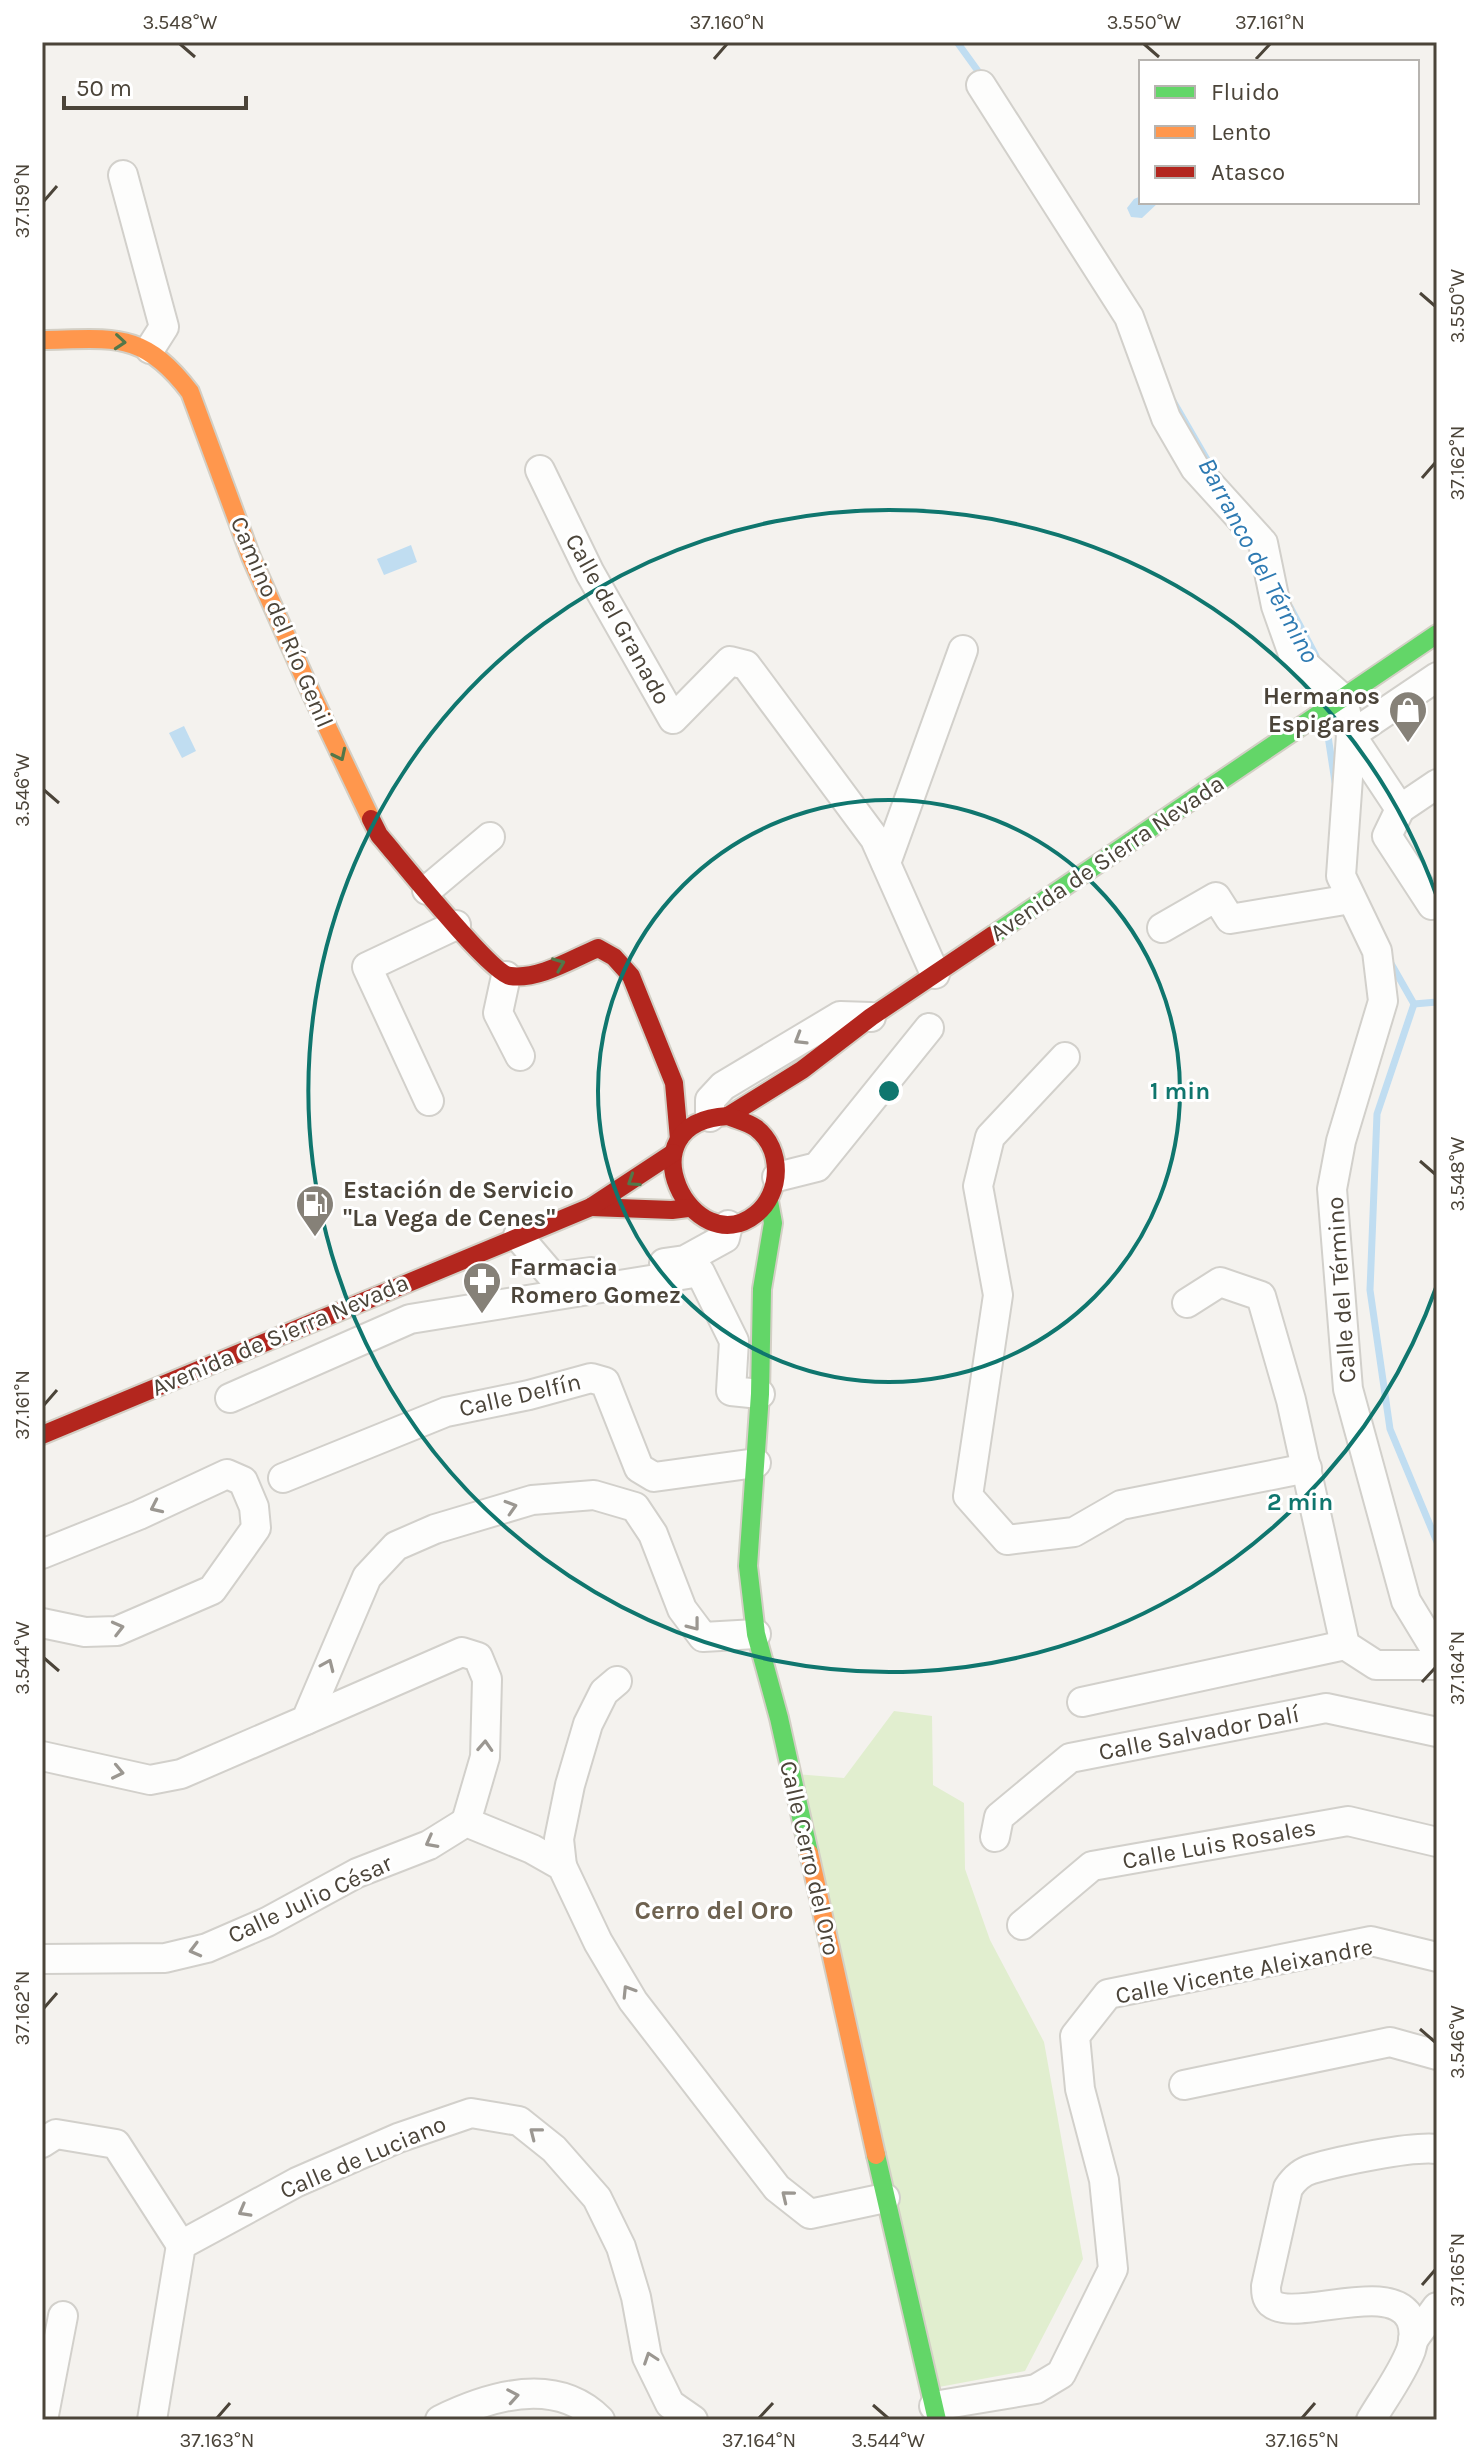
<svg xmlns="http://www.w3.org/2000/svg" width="1479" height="2462" font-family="Karla,sans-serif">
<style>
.green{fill:#e1eecf}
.water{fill:#c0ddf1}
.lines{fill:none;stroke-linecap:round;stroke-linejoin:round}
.stream{stroke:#c0ddf1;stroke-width:7}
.street-casing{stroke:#d2d0cb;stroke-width:32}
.fast-casing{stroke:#d3cfc5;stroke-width:22}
.slow-casing{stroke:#d3cfc5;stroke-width:22}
.jam-casing{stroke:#d3cfc5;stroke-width:22}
.street{stroke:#fdfdfc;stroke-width:28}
.fast{stroke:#63d668;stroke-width:18}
.slow{stroke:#ff974d;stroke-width:18}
.jam{stroke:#b3261e;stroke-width:18}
.oneway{stroke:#537749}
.oneway2{stroke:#9b9791}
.ticks{fill:none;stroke:#4b4439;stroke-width:3}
.ring{fill:none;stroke:#0f766e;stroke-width:4}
.labels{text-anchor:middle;stroke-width:6;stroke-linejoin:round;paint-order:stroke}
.street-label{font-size:24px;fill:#4b4439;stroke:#fff}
.poi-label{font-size:24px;font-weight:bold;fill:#4b4439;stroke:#fff;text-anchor:start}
.water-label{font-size:26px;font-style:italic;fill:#2e7ab2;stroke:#fff}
.neighbourhood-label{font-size:26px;font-weight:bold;fill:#6e6250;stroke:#fff}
.centre{fill:#0f766e;stroke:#fff;stroke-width:4}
.ring-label{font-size:24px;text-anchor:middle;font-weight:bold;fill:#0f766e;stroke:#fff;stroke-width:6;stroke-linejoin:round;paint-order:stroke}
.neatline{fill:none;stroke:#4b4439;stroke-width:3}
.ticks-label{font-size:20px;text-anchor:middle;fill:#4b4439}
</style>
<rect width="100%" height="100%" fill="#f4f2ee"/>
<!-- green -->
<polygon class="green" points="894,1711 932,1716 933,1785 964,1803 965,1869 990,1940 1044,2042 1083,2259 1025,2371 939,2387 796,1774 844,1778"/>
<!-- water -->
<g class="water">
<polygon points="1141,196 1141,202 1159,202 1142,218 1131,217 1127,208 1134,199"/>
<polygon points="411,545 417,562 384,575 377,559"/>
<polygon points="184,726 196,751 182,758 169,733"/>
</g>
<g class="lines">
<!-- stream -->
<g class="stream">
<polyline points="957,42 983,78"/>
<polyline points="1173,401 1213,470"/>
<polyline points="1290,607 1316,656 1317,663"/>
<polyline points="1326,723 1335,782"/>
<polyline points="1389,960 1414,1004 1377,1114 1370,1290 1390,1429 1437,1542"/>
<polyline points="1414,1004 1437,1002"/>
</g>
<!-- street casing -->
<g class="street-casing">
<g id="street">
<polyline points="981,85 1129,317 1166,418 1195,468 1263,543 1276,606 1293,654 1343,699 1351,735 1400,809 1387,836 1432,905 1437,901"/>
<polyline points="123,175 164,327 150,349"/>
<polyline points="540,470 590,573 673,719 730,661 746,665 875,839 935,974"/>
<polyline points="1351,735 1341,876 1377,951 1383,1001 1341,1141 1332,1189 1348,1389 1406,1601 1437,1652"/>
<polyline points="1351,735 1437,677"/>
<polyline points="1400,809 1437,784"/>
<polyline points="886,863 963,650"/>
<polyline points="427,890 490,837"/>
<polyline points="1162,928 1216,897 1230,919 1351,899"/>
<polyline points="506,976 498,1013 520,1056"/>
<polyline points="1065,1057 990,1137 978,1186 998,1295 968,1496 1007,1540 1074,1532 1121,1505 1307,1468"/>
<polyline points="429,1101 367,967 456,925"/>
<polyline points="710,1117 710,1100 723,1086 840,1016 871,1017"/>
<polyline points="777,1177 817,1167 929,1028"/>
<polyline points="518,1236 553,1277 591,1272"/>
<polyline points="664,1263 685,1260 725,1238 728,1225"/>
<polyline points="1187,1303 1220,1282 1261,1296 1291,1400 1345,1645 1376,1665 1437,1665"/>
<polyline points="230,1398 410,1319 700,1272 734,1341 731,1391 760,1394"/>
<polyline points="283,1478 446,1412 529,1395 591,1378 605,1382 639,1468 654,1477 756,1463"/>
<polyline points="42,1554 139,1515 227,1474 243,1481 254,1507 256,1528 212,1590 117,1631 85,1632 42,1623"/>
<polyline points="1082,1702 1345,1645"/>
<polyline points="306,1720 462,1652 478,1657 487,1679 485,1757 466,1822"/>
<polyline points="42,1756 150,1780 181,1774 306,1720 367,1577 396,1546 435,1529 532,1500 594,1495 635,1507 653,1534 682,1609 703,1637 756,1634"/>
<polyline points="995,1837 999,1817 1070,1758 1326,1708 1437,1732"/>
<polyline points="562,1866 559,1839 570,1785 588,1724 604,1692 617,1681"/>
<polyline points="1022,1925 1092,1866 1348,1821 1437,1842"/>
<polyline points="42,1959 165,1958 207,1948 267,1922 357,1873 429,1845 466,1822 532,1849 562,1866 598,1942 633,2001 777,2188 810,2214 885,2198"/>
<polyline points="1184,2085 1390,2042 1437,2055"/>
<polyline points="42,2143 56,2134 116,2144 181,2245"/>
<polyline points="1413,2340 1437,2307"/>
<polyline points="934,2406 1036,2389 1061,2374 1113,2269 1104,2180 1080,2089 1075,2036 1108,1994 1371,1941 1437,1957"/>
<polyline points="43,2420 63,2316"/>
<polyline points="152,2420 181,2245 297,2182 398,2138 471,2113 519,2121 554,2149 597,2198 621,2247 636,2297 647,2357 670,2404 693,2420"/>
<path d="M440,2420C489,2396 555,2375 600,2420"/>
<path d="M1371,2420C1384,2398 1402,2374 1411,2350C1414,2340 1415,2330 1411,2320C1392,2277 1295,2324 1271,2303C1266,2298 1266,2292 1266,2286L1288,2188C1294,2179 1301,2172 1312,2169C1339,2161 1411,2146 1437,2149"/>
</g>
</g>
<!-- fast casing -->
<g class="fast-casing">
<g id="fast">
<polyline points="993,935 1437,634"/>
<polyline points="769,1201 773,1223 762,1289 760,1394 748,1566 756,1634 779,1718 809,1853"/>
<polyline points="876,2155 937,2420"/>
</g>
</g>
<!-- slow casing -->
<g class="slow-casing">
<g id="slow">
<path d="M42,340C113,339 143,330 190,392L251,557L312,695L371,819"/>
<polyline points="809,1853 876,2155"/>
</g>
</g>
<!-- jam casing -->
<g class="jam-casing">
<g id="jam">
<path d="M371,819L379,835C398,857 490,973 510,976C539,980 572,959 598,948L614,957L631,976L674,1083L679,1139"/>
<polyline points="728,1116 802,1070 871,1017 993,935"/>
<path d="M728,1116C737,1120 748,1122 756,1128C783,1149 782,1193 756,1214C693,1265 620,1122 728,1116Z"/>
<polyline points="591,1207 672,1210 688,1208"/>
<polyline points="42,1435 591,1207 673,1153"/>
</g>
</g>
<!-- street -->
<use href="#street" class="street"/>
<!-- fast -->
<use href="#fast" class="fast"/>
<!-- slow -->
<use href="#slow" class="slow"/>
<!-- jam -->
<use href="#jam" class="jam"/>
</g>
<!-- one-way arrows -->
<defs><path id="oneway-chevron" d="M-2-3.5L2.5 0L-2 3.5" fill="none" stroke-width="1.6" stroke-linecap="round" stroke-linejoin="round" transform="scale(2)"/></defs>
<g class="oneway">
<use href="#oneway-chevron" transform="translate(120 342) rotate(5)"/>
<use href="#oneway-chevron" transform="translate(340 755) rotate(64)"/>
<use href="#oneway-chevron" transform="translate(559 964) rotate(-22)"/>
<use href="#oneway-chevron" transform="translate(633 1181) rotate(147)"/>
</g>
<g class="oneway2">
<use href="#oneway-chevron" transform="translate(800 1039) rotate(149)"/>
<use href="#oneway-chevron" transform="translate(156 1507) rotate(155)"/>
<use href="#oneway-chevron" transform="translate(511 1507) rotate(-17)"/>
<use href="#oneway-chevron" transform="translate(694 1625) rotate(52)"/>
<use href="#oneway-chevron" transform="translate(118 1628) rotate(-14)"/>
<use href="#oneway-chevron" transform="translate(328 1665) rotate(-66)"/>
<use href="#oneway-chevron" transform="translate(485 1746) rotate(-87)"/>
<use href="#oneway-chevron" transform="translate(118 1772) rotate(12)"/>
<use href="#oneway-chevron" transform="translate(431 1842) rotate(152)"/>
<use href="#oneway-chevron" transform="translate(195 1950) rotate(165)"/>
<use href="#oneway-chevron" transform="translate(628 1991) rotate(-122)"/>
<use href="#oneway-chevron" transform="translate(535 2133) rotate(-142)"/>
<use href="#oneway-chevron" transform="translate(787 2196) rotate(-141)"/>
<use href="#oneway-chevron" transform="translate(244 2211) rotate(151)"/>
<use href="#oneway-chevron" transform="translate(650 2358) rotate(-109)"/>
<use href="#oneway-chevron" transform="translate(513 2396) rotate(-10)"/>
</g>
<!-- ticks -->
<path class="ticks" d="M180,44L195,57M1144,44L1159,57M714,59L727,44M1256,59L1270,44M44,201L57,186M1420,293L1435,306M1422,478L1435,463M44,790L59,803M1420,1161L1435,1174M44,1405L57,1390M44,1658L59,1671M1422,1682L1435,1668M44,2008L57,1993M1420,2029L1435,2042M1422,2285L1435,2270M873,2405L888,2418M217,2418L230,2403M759,2418L773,2403M1302,2418L1315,2403"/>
<!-- distance rings -->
<g class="ring">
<circle cx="889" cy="1091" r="291"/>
<path d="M1437 1285A581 581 0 1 1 1437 897"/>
</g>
<!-- icons -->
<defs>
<g id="shop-pin" transform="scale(2)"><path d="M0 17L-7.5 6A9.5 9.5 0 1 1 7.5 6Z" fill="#868178" stroke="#fff"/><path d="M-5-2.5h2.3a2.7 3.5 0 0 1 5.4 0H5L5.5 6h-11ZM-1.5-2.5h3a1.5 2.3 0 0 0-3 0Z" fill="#fff"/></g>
<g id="fuel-pin" transform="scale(2)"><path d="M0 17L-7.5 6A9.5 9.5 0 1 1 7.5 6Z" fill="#868178" stroke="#fff"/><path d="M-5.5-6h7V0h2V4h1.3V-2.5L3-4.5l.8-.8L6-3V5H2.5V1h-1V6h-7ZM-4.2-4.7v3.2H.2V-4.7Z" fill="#fff"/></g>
<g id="pharmacy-pin" transform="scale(2)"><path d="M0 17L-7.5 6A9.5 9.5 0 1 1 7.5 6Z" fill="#868178" stroke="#fff"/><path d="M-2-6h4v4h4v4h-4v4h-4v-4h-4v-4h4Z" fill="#fff"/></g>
</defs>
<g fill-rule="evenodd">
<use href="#shop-pin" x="1408" y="710"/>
<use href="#fuel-pin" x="315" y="1204"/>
<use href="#pharmacy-pin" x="482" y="1281"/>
</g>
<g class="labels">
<!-- street labels -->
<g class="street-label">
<text transform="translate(618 619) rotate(61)" y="8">Calle del Granado</text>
<text transform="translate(282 622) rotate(67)" y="8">Camino del Río Genil</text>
<text transform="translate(1107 858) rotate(-34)" y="8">Avenida de Sierra Nevada</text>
<text transform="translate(1341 1290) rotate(-94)" y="8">Calle del Término</text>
<text transform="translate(280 1335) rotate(-23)" y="8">Avenida de Sierra Nevada</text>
<text transform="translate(520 1395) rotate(-13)" y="8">Calle Delfín</text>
<text transform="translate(1199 1733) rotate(-11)" y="8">Calle Salvador Dalí</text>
<text transform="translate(1219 1844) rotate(-10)" y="8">Calle Luis Rosales</text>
<text transform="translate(810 1858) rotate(77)" y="8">Calle Cerro del Oro</text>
<text transform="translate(310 1899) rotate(-25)" y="8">Calle Julio César</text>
<text transform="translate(1244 1971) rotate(-11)" y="8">Calle Vicente Aleixandre</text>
<text transform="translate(363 2157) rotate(-23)" y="8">Calle de Luciano</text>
</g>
<!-- poi labels -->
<g class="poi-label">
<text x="1380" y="704" text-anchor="end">Hermanos<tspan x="1380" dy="28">Espigares</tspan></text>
<text x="343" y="1198">Estación de Servicio<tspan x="343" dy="28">"La Vega de Cenes"</tspan></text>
<text x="510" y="1275">Farmacia<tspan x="510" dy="28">Romero Gomez</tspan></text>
</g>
<!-- water labels -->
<g class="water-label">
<text transform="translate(1259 560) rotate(62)" y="9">Barranco del Término</text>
</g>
<!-- neighbourhood labels -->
<g class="neighbourhood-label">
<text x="714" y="1919">Cerro del Oro</text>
</g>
</g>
<circle cx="889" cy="1091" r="12" class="centre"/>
<g class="ring-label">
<text x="1180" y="1099">1 min</text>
<text x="1300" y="1510">2 min</text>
</g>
<!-- border -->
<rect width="1479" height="2462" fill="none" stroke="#ffffff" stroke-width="88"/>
<!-- legend -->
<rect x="1139" y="60" width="280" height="144" fill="#ffffff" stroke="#b7b4b0" stroke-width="2"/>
<rect x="1155" y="86" width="40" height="12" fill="#63d668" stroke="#b7b4b0" stroke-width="2"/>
<text x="1211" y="100" font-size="24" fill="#4b4439">Fluido</text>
<rect x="1155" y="126" width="40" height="12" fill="#ff974d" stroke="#b7b4b0" stroke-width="2"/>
<text x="1211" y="140" font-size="24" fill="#4b4439">Lento</text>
<rect x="1155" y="166" width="40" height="12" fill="#b3261e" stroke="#b7b4b0" stroke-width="2"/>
<text x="1211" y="180" font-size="24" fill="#4b4439">Atasco</text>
<!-- scale -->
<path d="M64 96v12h182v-12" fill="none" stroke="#4b4439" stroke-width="4"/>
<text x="76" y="96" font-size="24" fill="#4b4439" stroke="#ffffff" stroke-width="6" paint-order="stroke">50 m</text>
<rect x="44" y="44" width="1391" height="2374" class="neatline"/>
<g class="ticks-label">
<text x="180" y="29">3.548°W</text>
<text x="727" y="29">37.160°N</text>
<text x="1144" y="29">3.550°W</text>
<text x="1270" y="29">37.161°N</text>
<text transform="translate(22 201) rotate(-90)" y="7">37.159°N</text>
<text transform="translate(1457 306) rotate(-90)" y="7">3.550°W</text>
<text transform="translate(1457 463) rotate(-90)" y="7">37.162°N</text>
<text transform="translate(22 790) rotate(-90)" y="7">3.546°W</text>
<text transform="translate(1457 1174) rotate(-90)" y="7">3.548°W</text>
<text transform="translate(22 1405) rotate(-90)" y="7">37.161°N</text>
<text transform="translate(22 1658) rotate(-90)" y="7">3.544°W</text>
<text transform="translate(1457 1668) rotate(-90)" y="7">37.164°N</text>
<text transform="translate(22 2008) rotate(-90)" y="7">37.162°N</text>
<text transform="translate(1457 2042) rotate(-90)" y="7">3.546°W</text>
<text transform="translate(1457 2270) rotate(-90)" y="7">37.165°N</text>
<text x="217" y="2447">37.163°N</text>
<text x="759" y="2447">37.164°N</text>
<text x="888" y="2447">3.544°W</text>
<text x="1302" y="2447">37.165°N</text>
</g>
</svg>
